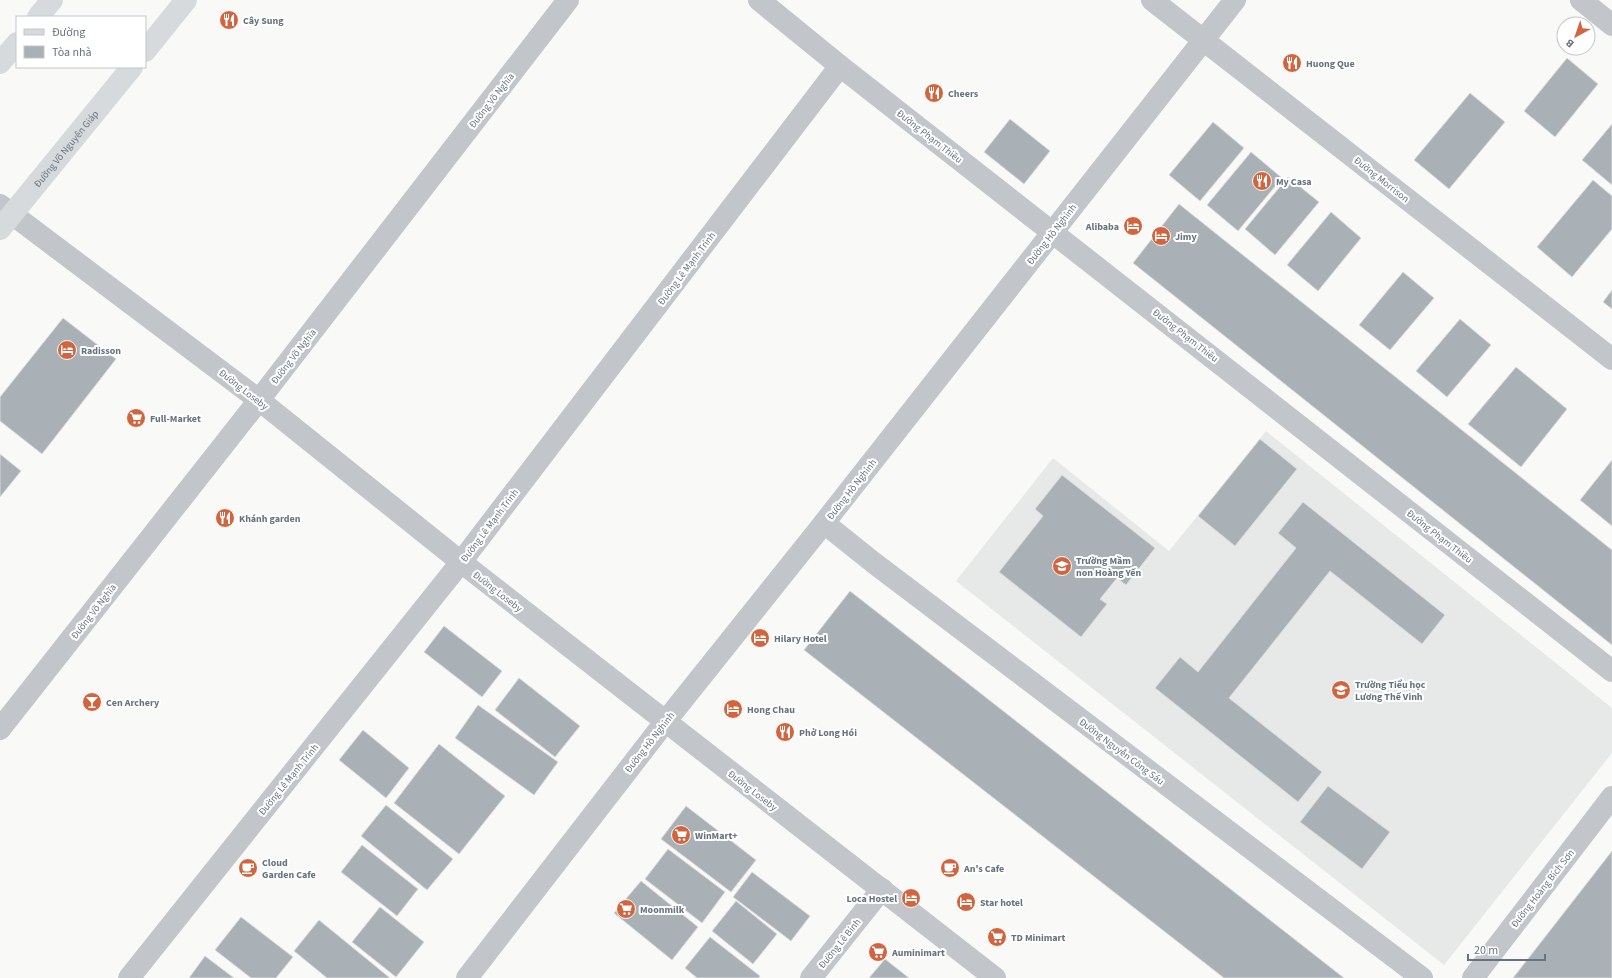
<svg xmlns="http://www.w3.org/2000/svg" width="1612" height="978" font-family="'Source Sans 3',sans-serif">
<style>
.built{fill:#e7e8e8}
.building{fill:#a9b0b6;stroke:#dbdbda}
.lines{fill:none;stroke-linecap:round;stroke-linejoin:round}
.minor{stroke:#c2c5c9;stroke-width:22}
.major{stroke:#d7dadd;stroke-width:22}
.labels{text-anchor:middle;stroke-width:4;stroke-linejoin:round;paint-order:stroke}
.poi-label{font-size:10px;font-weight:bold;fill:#67747f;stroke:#fff;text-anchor:start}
.street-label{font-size:10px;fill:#67747f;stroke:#fff}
</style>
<rect width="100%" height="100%" fill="#f9f9f8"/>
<!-- built -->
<polygon class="built" points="1266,431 1612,708 1612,753 1444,965 956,581 1053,458 1169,551"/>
<!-- building -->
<g class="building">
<polygon points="1567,58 1598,84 1555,137 1524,111"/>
<polygon points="1470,93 1505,122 1449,189 1414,160"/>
<polygon points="1010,119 1050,151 1024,184 984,152"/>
<polygon points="1213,122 1244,148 1200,201 1169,175"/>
<polygon points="1612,124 1612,185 1582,160"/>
<polygon points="1251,152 1282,178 1238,231 1207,205"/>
<polygon points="1288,177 1319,202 1275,255 1245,229"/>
<polygon points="1593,180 1612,196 1612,229 1572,277 1537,247"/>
<polygon points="1179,204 1612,550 1612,645 1133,263"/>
<polygon points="1331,212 1361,238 1318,291 1287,265"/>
<polygon points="1403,272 1434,298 1390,350 1359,325"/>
<polygon points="1612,290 1612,309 1603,302"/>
<polygon points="63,318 116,359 42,454 0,421 0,397"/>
<polygon points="1460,319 1491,345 1447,397 1416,371"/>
<polygon points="1516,367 1567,409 1521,467 1468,424"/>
<polygon points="1260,439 1297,469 1235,546 1198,516"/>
<polygon points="0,454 21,471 0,497"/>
<polygon points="1612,460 1612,526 1580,500"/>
<polygon points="1062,475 1155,548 1126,585 1117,578 1100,599 1107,604 1081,637 999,572 1043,516 1035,509"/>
<polygon points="1303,502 1445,615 1422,644 1330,571 1229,698 1322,772 1298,802 1155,688 1180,657 1198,672 1296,548 1278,533"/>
<polygon points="850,591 1344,978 1224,978 804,650"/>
<polygon points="444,626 502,671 482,697 424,652"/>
<polygon points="519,678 580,726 555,757 495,710"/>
<polygon points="478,705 558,762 534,795 455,738"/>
<polygon points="363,730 409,768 386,798 339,760"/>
<polygon points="439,744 505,796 459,854 394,803"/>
<polygon points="1328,786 1390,832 1362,869 1300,822"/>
<polygon points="386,805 453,859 427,890 361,836"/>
<polygon points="686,806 756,860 731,892 661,839"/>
<polygon points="362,845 418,889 397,916 341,872"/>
<polygon points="668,849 725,892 702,923 645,879"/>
<polygon points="1612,851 1612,978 1513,978"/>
<polygon points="752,872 810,916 791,941 733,897"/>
<polygon points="641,881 698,927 672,960 614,913"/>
<polygon points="736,901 777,934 753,964 712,931"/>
<polygon points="380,907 424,942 396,977 352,942"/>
<polygon points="241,917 293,957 276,978 251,978 215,950"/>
<polygon points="319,920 390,978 327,978 294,951"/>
<polygon points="710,937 760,976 759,978 697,978 685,968"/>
<polygon points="205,956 234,978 189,978"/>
<polygon points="885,959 909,978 869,978"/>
</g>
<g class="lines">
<!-- minor -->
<g class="minor">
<polyline points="759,0 840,66 1612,671"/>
<polyline points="1152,0 1612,359"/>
<polyline points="1581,0 1612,25"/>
<polyline points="0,205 259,400 461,562 995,978"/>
<polyline points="824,523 874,563 1422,978"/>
<polyline points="0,729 259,400 568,0"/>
<polyline points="129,978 461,562 840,66"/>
<polyline points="467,978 665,722 824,523 1235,0"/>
<polyline points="811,978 882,889"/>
<polyline points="1473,978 1612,797"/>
</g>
<!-- major -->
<g class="major">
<polyline points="38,17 52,0"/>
<polyline points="145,51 186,0"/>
<polyline points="0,63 17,43"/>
<path id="s1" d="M0,229L132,67"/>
</g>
</g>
<!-- icons -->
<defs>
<g id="restaurant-disc" transform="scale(1)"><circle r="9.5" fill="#d16540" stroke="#fff"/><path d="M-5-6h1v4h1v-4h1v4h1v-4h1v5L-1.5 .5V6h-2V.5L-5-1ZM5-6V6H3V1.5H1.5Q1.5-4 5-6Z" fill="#fff"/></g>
<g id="hotel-disc" transform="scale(1)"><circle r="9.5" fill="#d16540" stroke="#fff"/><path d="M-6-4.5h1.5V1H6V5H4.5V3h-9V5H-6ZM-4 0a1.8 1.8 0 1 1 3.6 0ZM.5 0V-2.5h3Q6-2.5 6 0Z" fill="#fff"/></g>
<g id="supermarket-disc" transform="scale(1)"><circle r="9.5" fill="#d16540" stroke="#fff"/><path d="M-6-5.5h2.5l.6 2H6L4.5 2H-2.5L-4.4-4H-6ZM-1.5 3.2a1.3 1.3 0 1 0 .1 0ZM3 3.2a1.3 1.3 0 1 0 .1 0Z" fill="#fff"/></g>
<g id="school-disc" transform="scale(1)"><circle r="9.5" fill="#d16540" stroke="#fff"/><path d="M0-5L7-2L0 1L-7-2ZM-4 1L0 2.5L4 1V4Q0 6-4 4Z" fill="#fff"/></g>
<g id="bar-disc" transform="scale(1)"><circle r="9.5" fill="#d16540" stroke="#fff"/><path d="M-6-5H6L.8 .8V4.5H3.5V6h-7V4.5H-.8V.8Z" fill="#fff"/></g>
<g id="cafe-disc" transform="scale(1)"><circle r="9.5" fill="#d16540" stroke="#fff"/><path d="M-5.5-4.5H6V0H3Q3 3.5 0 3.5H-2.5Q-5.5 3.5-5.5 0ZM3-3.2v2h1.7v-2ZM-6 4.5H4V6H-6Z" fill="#fff"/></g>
</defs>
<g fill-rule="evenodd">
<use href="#restaurant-disc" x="229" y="20"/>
<use href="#restaurant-disc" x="1292" y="63"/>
<use href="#restaurant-disc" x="934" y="93"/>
<use href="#restaurant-disc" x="1262" y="181"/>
<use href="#hotel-disc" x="1133" y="226"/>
<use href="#hotel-disc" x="1161" y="236"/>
<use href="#hotel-disc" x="67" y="350"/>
<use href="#supermarket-disc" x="136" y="418"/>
<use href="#restaurant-disc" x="225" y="518"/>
<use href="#school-disc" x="1062" y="566"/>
<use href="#hotel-disc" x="760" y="638"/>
<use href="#school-disc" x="1341" y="690"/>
<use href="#bar-disc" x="92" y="702"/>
<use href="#hotel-disc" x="733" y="709"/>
<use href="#restaurant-disc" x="785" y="732"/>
<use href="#supermarket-disc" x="681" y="835"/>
<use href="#cafe-disc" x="248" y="868"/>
<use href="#cafe-disc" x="950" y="868"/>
<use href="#hotel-disc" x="911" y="898"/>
<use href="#hotel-disc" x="966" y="902"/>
<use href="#supermarket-disc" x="626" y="909"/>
<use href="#supermarket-disc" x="997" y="937"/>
<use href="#supermarket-disc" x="878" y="952"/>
</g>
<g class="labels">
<!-- poi labels -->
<g class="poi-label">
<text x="243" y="24">Cây Sung</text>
<text x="1306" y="67">Huong Que</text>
<text x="948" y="97">Cheers</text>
<text x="1276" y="185">My Casa</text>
<text x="1119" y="230" text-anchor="end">Alibaba</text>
<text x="1175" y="240">Jimy</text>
<text x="81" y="354">Radisson</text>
<text x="150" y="422">Full-Market</text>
<text x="239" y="522">Khánh garden</text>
<text x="1076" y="564">Trường Mầm<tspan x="1076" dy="12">non Hoàng Yến</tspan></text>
<text x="774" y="642">Hilary Hotel</text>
<text x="1355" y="688">Trường Tiểu học<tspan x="1355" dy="12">Lương Thế Vinh</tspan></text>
<text x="106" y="706">Cen Archery</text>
<text x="747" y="713">Hong Chau</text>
<text x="799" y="736">Phở Long Hói</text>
<text x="695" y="839">WinMart+</text>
<text x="262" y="866">Cloud<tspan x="262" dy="12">Garden Cafe</tspan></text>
<text x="964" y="872">An's Cafe</text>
<text x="897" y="902" text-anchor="end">Loca Hostel</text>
<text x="980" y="906">Star hotel</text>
<text x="640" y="913">Moonmilk</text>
<text x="1011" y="941">TD Minimart</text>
<text x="892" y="956">Auminimart</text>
</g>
<!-- street labels -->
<g class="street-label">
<text transform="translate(491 100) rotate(-52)" y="4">Đường Võ Nghĩa</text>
<text transform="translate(930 136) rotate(38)" y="4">Đường Phạm Thiều</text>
<text dy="4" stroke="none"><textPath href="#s1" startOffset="104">Đường Võ Nguyên Giáp</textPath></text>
<text transform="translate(1382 179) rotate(38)" y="4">Đường Morrison</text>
<text transform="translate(1051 234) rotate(-52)" y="4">Đường Hồ Nghinh</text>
<text transform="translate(686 268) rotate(-53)" y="4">Đường Lê Mạnh Trinh</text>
<text transform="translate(1186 335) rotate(38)" y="4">Đường Phạm Thiều</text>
<text transform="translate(293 356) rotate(-52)" y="4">Đường Võ Nghĩa</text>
<text transform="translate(244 389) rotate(38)" y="4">Đường Loseby</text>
<text transform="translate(851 489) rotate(-52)" y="4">Đường Hồ Nghinh</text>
<text transform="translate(489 525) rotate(-53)" y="4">Đường Lê Mạnh Trinh</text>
<text transform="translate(1440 536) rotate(38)" y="4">Đường Phạm Thiều</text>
<text transform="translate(498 591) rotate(38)" y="4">Đường Loseby</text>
<text transform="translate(93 611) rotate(-52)" y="4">Đường Võ Nghĩa</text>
<text transform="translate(649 742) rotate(-52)" y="4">Đường Hồ Nghinh</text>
<text transform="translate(1122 751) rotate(37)" y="4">Đường Nguyễn Công Sáu</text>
<text transform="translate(288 779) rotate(-51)" y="4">Đường Lê Mạnh Trinh</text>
<text transform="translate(753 790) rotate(38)" y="4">Đường Loseby</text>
<text transform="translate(1542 888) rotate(-52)" y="4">Đường Hoàng Bích Sơn</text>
<text transform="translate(839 943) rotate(-51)" y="4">Đường Lê Binh</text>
</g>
</g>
<!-- legend -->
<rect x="16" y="16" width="130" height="52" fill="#ffffff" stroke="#c2c7cc"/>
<rect x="24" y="29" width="20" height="6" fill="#d7dadd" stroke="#c2c7cc"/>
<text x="52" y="36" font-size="12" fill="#67747f">Đường</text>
<rect x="24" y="46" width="20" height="12" fill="#a9b0b6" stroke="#c2c7cc"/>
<text x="52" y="56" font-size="12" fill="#67747f">Tòa nhà</text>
<!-- north arrow -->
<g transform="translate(1576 36) rotate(220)"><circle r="19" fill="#ffffff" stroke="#c2c7cc"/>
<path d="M0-3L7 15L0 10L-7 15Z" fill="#d16540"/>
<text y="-6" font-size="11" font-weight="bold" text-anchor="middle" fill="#67747f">B</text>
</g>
<!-- scale -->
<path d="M1468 954v6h77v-6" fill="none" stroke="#67747f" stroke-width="2"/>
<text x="1474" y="954" font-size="12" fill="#67747f" stroke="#ffffff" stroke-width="3" paint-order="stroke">20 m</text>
</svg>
